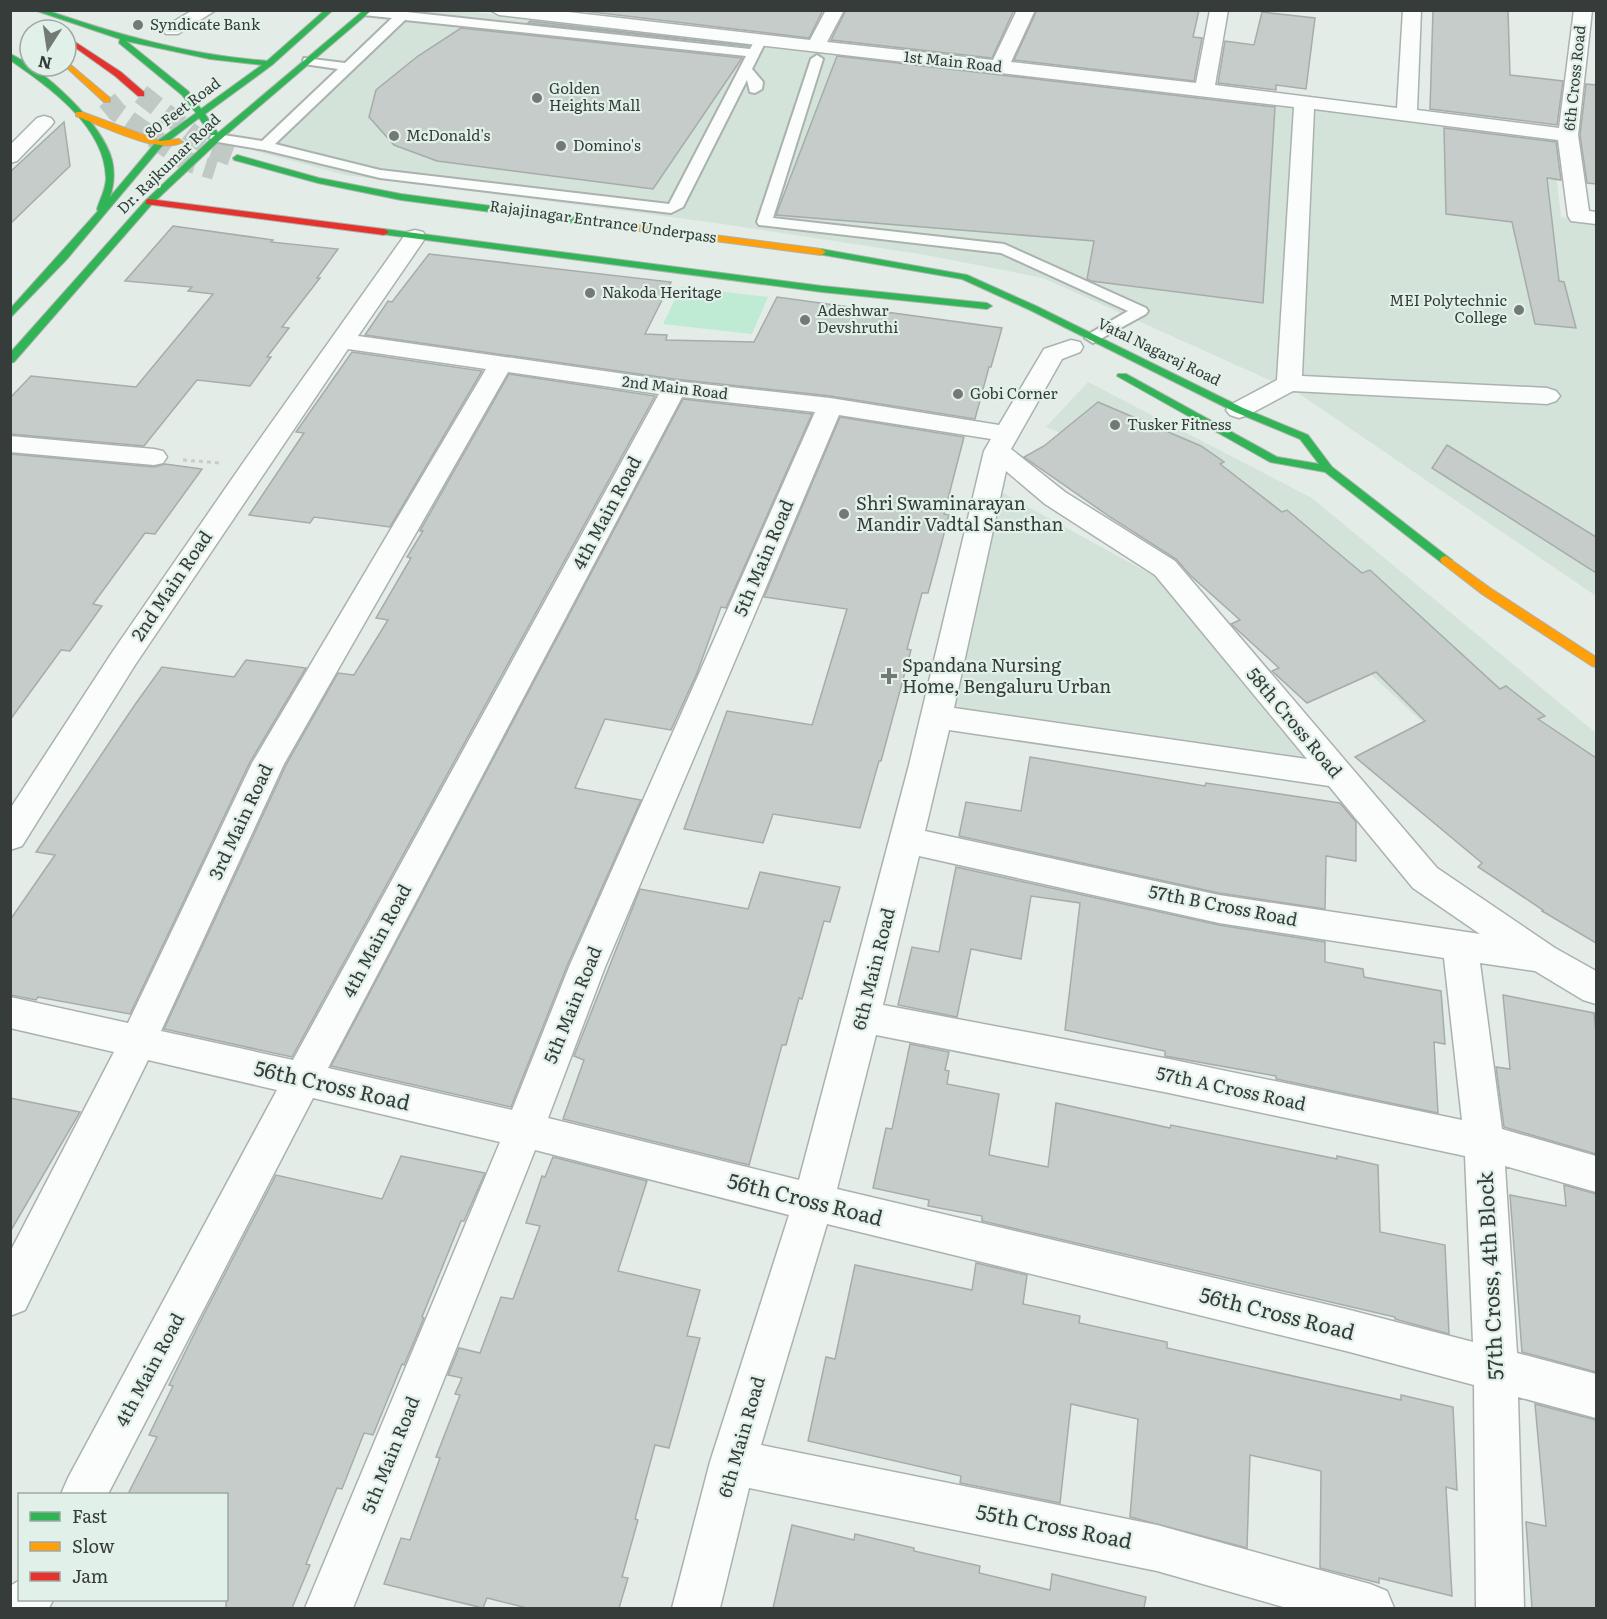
<svg xmlns="http://www.w3.org/2000/svg" width="1607" height="1619" font-family="Literata,serif">
<style>
.built{fill:#d3e3da}
.green{fill:#bfead4}
.building{fill:#c6ccc9;stroke:#a6aca9;stroke-width:1.5}
.lines{fill:none;stroke-linecap:round;stroke-linejoin:round}
.secondary-tunnel{stroke:#c1c9c5;stroke-width:20;stroke-dasharray:20 10;stroke-linecap:butt}
.lane-casing{stroke:#abb2ae;stroke-width:4}
.street-casing{stroke:#abb2ae;stroke-width:3}
.fast-casing{stroke:#abb2ae;stroke-width:2}
.slow-casing{stroke:#abb2ae;stroke-width:2}
.jam-casing{stroke:#abb2ae;stroke-width:2}
.path{stroke:#c9ccca;stroke-width:3;stroke-dasharray:4 4;stroke-linecap:butt}
.lane{fill:#fbfcfc;fill-rule:evenodd}
.street{fill:#fbfcfc;fill-rule:evenodd}
.fast{fill:#30b455;fill-rule:evenodd}
.slow{fill:#ff9f0a;fill-rule:evenodd}
.jam{fill:#e5322d;fill-rule:evenodd}
.poi-dot{fill:#737a76;stroke:#e1f0e8;stroke-width:2}
.labels{text-anchor:middle;stroke-width:4.5;stroke-linejoin:round;paint-order:stroke}
.far-poi-label{font-size:15px;fill:#363c39;stroke:#e1f0e8;text-anchor:start}
.far-street-label{font-size:15px;fill:#363c39;stroke:#e1f0e8}
.poi-label{font-size:18px;fill:#363c39;stroke:#e1f0e8;text-anchor:start}
.street-label{font-size:18px;fill:#363c39;stroke:#e1f0e8}
.near-street-label{font-size:21px;fill:#363c39;stroke:#e1f0e8}
</style>
<rect width="100%" height="100%" fill="#e4ece8"/>
<!-- built -->
<g class="built">
<polygon points="398,10 462,11 790,46 1552,138 1561,217 1596,221 1596,596 1298,393 1043,278 926,255 709,222 345,175 255,151"/>
<polygon points="1088,382 1312,498 1596,733 1596,863 1517,814 1437,716 1421,721 1156,475 1046,427"/>
<polygon points="1001,492 1156,577 1332,788 950,728"/>
</g>
<!-- green -->
<polygon class="green" points="681,287 768,297 752,334 663,324"/>
<!-- building -->
<g class="building">
<polygon points="575,10 823,10 809,38"/>
<polygon points="846,10 1014,10 992,58 831,40"/>
<polygon points="1037,10 1199,10 1193,37 1202,38 1194,81 1014,60"/>
<polygon points="1433,10 1508,10 1510,75 1563,81 1557,125 1430,109"/>
<polygon points="1262,12 1315,18 1306,89 1276,85 1276,90 1218,83 1225,41 1254,45"/>
<polygon points="530,21 749,46 528,23"/>
<polygon points="461,28 742,58 653,189 437,161 394,145 369,117 376,90 418,56"/>
<polygon points="837,56 1275,107 1263,303 1091,281 1087,279 1094,241 776,215"/>
<polygon points="1586,84 1596,85 1596,184 1587,183 1580,135"/>
<polygon points="64,122 70,166 10,224 10,172"/>
<polygon points="1444,128 1556,142 1561,180 1547,178 1559,281 1564,282 1576,328 1535,324 1512,222 1446,214"/>
<polygon points="173,226 273,240 271,242 338,249 317,278 320,278 282,327 289,328 267,357 271,357 250,386 197,380 144,446 10,434 10,398 31,376 136,387 213,294 188,291 192,287 125,281"/>
<polygon points="429,254 671,282 645,334 667,335 666,340 754,342 777,297 1002,328 991,367 989,367 975,419 830,396 674,379 365,335 388,301 392,302"/>
<polygon points="352,352 482,371 390,527 314,517 310,523 249,515 304,433 296,432"/>
<polygon points="509,374 655,396 292,1057 164,1029 286,765 338,673 354,675 388,620 376,618 411,558 407,557 423,531 420,531"/>
<polygon points="683,399 812,414 726,608 721,607 697,673 671,730 605,719 575,788 641,800 567,966 511,1107 331,1066"/>
<polygon points="1098,402 1201,446 1224,462 1220,464 1282,512 1287,510 1362,573 1370,570 1500,689 1506,686 1545,716 1538,719 1596,758 1596,943 1542,911 1543,910 1478,867 1482,863 1355,757 1425,721 1376,672 1307,703 1272,671 1279,668 1231,624 1240,620 1191,576 1176,559 1110,517 1024,457 1044,446"/>
<polygon points="840,417 964,437 944,514 949,515 936,564 928,593 922,593 907,649 911,650 881,761 879,761 860,828 773,814 763,843 684,829 727,711 812,725 847,609 764,597"/>
<polygon points="1447,445 1596,537 1596,573 1432,468"/>
<polygon points="10,454 154,467 165,464 202,469 155,534 145,533 93,604 102,606 70,651 61,650 10,720"/>
<polygon points="246,660 306,668 250,762 130,1014 38,997 36,1000 10,995 10,920 55,855 36,852 134,706 162,667 234,677"/>
<polygon points="1030,757 1205,786 1206,783 1340,803 1356,822 1356,861 1326,856 1325,909 1219,893 959,836 966,802 1021,811"/>
<polygon points="956,867 1219,925 1325,942 1325,962 1363,969 1364,977 1441,991 1445,1044 1434,1042 1438,1113 1276,1079 1276,1076 1165,1056 1165,1051 1065,1030 1080,903 1031,896 1021,959 971,949 957,1017 898,1005 912,947 939,952"/>
<polygon points="760,872 840,887 830,922 824,921 802,999 799,998 786,1045 782,1045 749,1165 563,1119 584,1060 574,1056 640,889 748,909"/>
<polygon points="1503,995 1594,1013 1596,1033 1596,1154 1504,1127 1496,1067 1510,1069"/>
<polygon points="910,1044 949,1052 945,1070 949,1071 947,1084 999,1094 989,1155 1048,1167 1056,1103 1170,1128 1171,1125 1337,1159 1337,1156 1378,1165 1380,1232 1445,1245 1449,1334 1395,1319 1395,1317 982,1221 982,1216 928,1206 929,1200 873,1188 886,1128 892,1129"/>
<polygon points="10,1098 80,1112 10,1232"/>
<polygon points="401,1156 485,1173 464,1221 461,1221 422,1317 424,1318 404,1365 402,1364 373,1435 364,1433 342,1489 337,1488 306,1564 310,1565 292,1608 226,1608 226,1494 128,1494 157,1437 149,1435 173,1386 169,1385 201,1320 276,1175 382,1199"/>
<polygon points="553,1157 647,1181 618,1271 700,1290 687,1336 700,1338 669,1448 655,1445 635,1519 638,1520 622,1577 628,1578 619,1608 527,1608 487,1598 483,1608 384,1584 401,1538 410,1540 440,1458 436,1457 460,1395 455,1394 462,1378 448,1375 459,1348 480,1353 501,1297 513,1299 540,1226 526,1223 542,1176 545,1177"/>
<polygon points="1564,1185 1596,1194 1596,1372 1522,1352 1510,1195 1566,1206"/>
<polygon points="976,1263 1027,1275 1023,1304 1080,1316 1079,1323 1167,1342 1167,1348 1401,1400 1401,1395 1453,1407 1457,1490 1446,1487 1452,1596 1379,1578 1379,1583 1320,1568 1321,1471 1250,1455 1247,1548 1130,1517 1138,1419 1071,1404 1060,1503 960,1483 961,1476 808,1441 826,1357 835,1359 855,1265 972,1290"/>
<polygon points="1535,1404 1596,1420 1596,1608 1532,1608 1526,1522 1546,1526"/>
<polygon points="792,1525 854,1540 855,1534 914,1548 914,1551 980,1566 979,1573 1050,1590 1052,1574 1146,1597 1144,1608 773,1608"/>
</g>
<g class="lines">
<!-- secondary-tunnel -->
<g class="secondary-tunnel">
<polyline points="141,94 210,148 237,158"/>
<polyline points="107,100 117,112 186,161 215,170"/>
</g>
<!-- lane casing -->
<g class="lane-casing">
<g id="lane">
<path d="M362,10H388L750,49L756,38L760,37L766,41L752,69L763,82L762,89L755,93L750,92L747,80L683,207L671,213L380,178L265,150L212,141L210,138L212,135L217,134L262,141L338,69L304,64L303,61L304,58L345,63L392,18L363,15ZM405,20L746,56L669,204L380,170L275,144Z"/>
<polygon points="817,55 823,59 773,218 1004,244 1146,308 1148,311 1146,314 1093,343 1085,338 1087,335 1128,311 1001,253 759,225 757,222 811,59"/>
</g>
</g>
<!-- street casing -->
<g class="street-casing">
<g id="street">
<polygon points="193,10 216,10 178,34 166,34 163,30 166,26"/>
<polygon points="490,10 551,10 810,40 826,10 844,10 827,42 993,60 1017,10 1035,10 1011,62 1196,83 1210,10 1228,10 1215,85 1397,108 1403,10 1421,10 1417,110 1559,128 1574,10 1592,10 1578,135 1589,211 1596,212 1596,224 1571,221 1568,216 1558,140 1314,109 1302,376 1547,388 1556,391 1560,396 1556,401 1547,404 1293,391 1248,415 1239,418 1230,415 1226,410 1230,405 1277,380 1294,107 499,15"/>
<polygon points="44,116 51,118 54,122 51,126 17,161 10,163 10,145 37,118"/>
<path d="M415,230L423,232L426,237L358,336L674,381L830,398L999,425L1044,349L1071,340L1080,342L1083,347L1080,352L1062,359L1011,449L1065,492L1175,561L1437,868L1555,948L1596,971V1004L1583,1000L1535,971L1480,963L1502,1129L1596,1156V1192L1505,1166L1517,1353L1596,1374V1418L1518,1397L1524,1608H1476L1474,1385L1346,1351L827,1224L761,1445L1157,1525L1370,1584L1387,1591L1394,1608H1287L1157,1571L749,1488L720,1608H672L710,1462L789,1215L535,1150L353,1608H305L500,1142L313,1098L108,1494H61L68,1478L277,1090L148,1060L25,1310L10,1316V1252L114,1052L10,1028V997L128,1023L252,763L486,369L348,349L135,665L22,846L10,850V809L113,651L245,460L407,232ZM508,372L659,394L293,1060L161,1031L284,764ZM682,397L815,412L569,967L512,1110L328,1068ZM839,415L991,439L984,451L909,765L799,1180L548,1118L605,967ZM1006,471L1045,504L1155,575L1307,759L954,708ZM949,730L1329,786L1413,888L1480,934L1219,895L925,831ZM919,856L1219,923L1444,958L1462,1120L1169,1059L883,1005ZM876,1035L1169,1093L1465,1156L1473,1342L1346,1309L837,1189Z"/>
<polygon points="10,436 154,449 163,451 167,457 163,463 154,465 10,452"/>
<polygon points="20,1580 20,1600 53,1600 49,1608 10,1608 10,1586"/>
</g>
</g>
<!-- fast casing -->
<g class="fast-casing">
<g id="fast">
<path d="M34,10H46C118,35 190,55 267,61L325,10H333L272,65L205,114L218,133L364,10H372L220,140L152,204L14,362L10,363V353L146,200L215,135H211L199,118L162,146L67,259L10,318V309L98,211L97,209C100,199 106,189 106,178C105,126 49,87 10,60V54C44,69 103,124 112,160C115,173 114,185 110,197L156,142L196,113L182,95L119,43L120,39ZM126,41L210,59L262,65L201,109L188,91Z"/>
<polygon points="237,155 319,178 401,194 597,220 601,223 597,226 401,200 318,183 234,160 233,158"/>
<polygon points="384,229 822,286 987,303 992,306 987,309 822,292 381,234 381,230"/>
<polygon points="821,249 967,275 1036,306 1243,408 1308,435 1332,467 1452,560 1446,564 1442,563 1325,472 1270,462 1117,376 1118,374 1126,374 1277,457 1319,464 1300,439 1235,412 1030,310 962,279 818,254 816,252"/>
</g>
</g>
<!-- slow casing -->
<g class="slow-casing">
<g id="slow">
<polygon points="66,61 110,98 110,102 104,102 65,66"/>
<path d="M76,112H82L160,141L179,139L183,142C161,156 100,125 76,116Z"/>
<polygon points="597,220 821,249 826,252 821,255 594,225 594,221"/>
<polygon points="1446,556 1490,588 1596,657 1596,667 1592,666 1482,594 1442,563 1440,560 1442,557"/>
</g>
</g>
<!-- jam casing -->
<g class="jam-casing">
<g id="jam">
<polygon points="66,36 121,72 144,92 144,96 138,96 115,76 66,41"/>
<polygon points="149,199 384,229 389,232 384,235 146,204 146,200"/>
</g>
</g>
<!-- path -->
<polyline class="path" points="183,460 220,463"/>
<!-- lane -->
<use href="#lane" class="lane"/>
<!-- street -->
<use href="#street" class="street"/>
<!-- fast -->
<use href="#fast" class="fast"/>
<!-- slow -->
<use href="#slow" class="slow"/>
<!-- jam -->
<use href="#jam" class="jam"/>
</g>
<!-- markers -->
<g class="poi-dot">
<circle cx="138" cy="25" r="6"/>
<circle cx="537" cy="98" r="6"/>
<circle cx="394" cy="136" r="6"/>
<circle cx="561" cy="146" r="6"/>
<circle cx="590" cy="293" r="6"/>
<circle cx="1519" cy="310" r="6"/>
<circle cx="805" cy="320" r="6"/>
<circle cx="958" cy="394" r="6"/>
<circle cx="1115" cy="425" r="6"/>
<circle cx="844" cy="514" r="6"/>
<path d="M886 667h6v6h6v6h-6v6h-6v-6h-6v-6h6z"/>
</g>
<g class="labels">
<!-- far-poi labels -->
<g class="far-poi-label">
<text x="150" y="30">Syndicate Bank</text>
<text x="549" y="94">Golden<tspan x="549" dy="17">Heights Mall</tspan></text>
<text x="406" y="141">McDonald's</text>
<text x="573" y="151">Domino's</text>
<text x="602" y="298">Nakoda Heritage</text>
<text x="1507" y="306" text-anchor="end">MEI Polytechnic<tspan x="1507" dy="17">College</tspan></text>
<text x="817" y="316">Adeshwar<tspan x="817" dy="17">Devshruthi</tspan></text>
<text x="970" y="399">Gobi Corner</text>
<text x="1127" y="430">Tusker Fitness</text>
</g>
<!-- far-street labels -->
<g class="far-street-label">
<text transform="translate(953 62) rotate(6)" y="5">1st Main Road</text>
<text transform="translate(1575 78) rotate(-84)" y="5">6th Cross Road</text>
<text transform="translate(183 108) rotate(-37)" y="5">80 Feet Road</text>
<text transform="translate(169 164) rotate(-44)" y="5">Dr. Rajkumar Road</text>
<text transform="translate(603 222) rotate(8)" y="5">Rajajinagar Entrance Underpass</text>
<text transform="translate(1159 352) rotate(26)" y="5">Vatal Nagaraj Road</text>
<text transform="translate(675 388) rotate(7)" y="5">2nd Main Road</text>
</g>
<!-- poi labels -->
<g class="poi-label">
<text x="856" y="510">Shri Swaminarayan<tspan x="856" dy="21">Mandir Vadtal Sansthan</tspan></text>
<text x="902" y="672">Spandana Nursing<tspan x="902" dy="21">Home, Bengaluru Urban</tspan></text>
</g>
<!-- street labels -->
<g class="street-label">
<text transform="translate(607 513) rotate(-62)" y="6">4th Main Road</text>
<text transform="translate(764 558) rotate(-67)" y="6">5th Main Road</text>
<text transform="translate(172 586) rotate(-56)" y="6">2nd Main Road</text>
<text transform="translate(1294 723) rotate(50)" y="6">58th Cross Road</text>
<text transform="translate(241 822) rotate(-65)" y="6">3rd Main Road</text>
<text transform="translate(1223 906) rotate(11)" y="6">57th B Cross Road</text>
<text transform="translate(377 941) rotate(-62)" y="6">4th Main Road</text>
<text transform="translate(874 969) rotate(-76)" y="6">6th Main Road</text>
<text transform="translate(573 1005) rotate(-68)" y="6">5th Main Road</text>
<text transform="translate(1231 1089) rotate(12)" y="6">57th A Cross Road</text>
<text transform="translate(150 1370) rotate(-62)" y="6">4th Main Road</text>
<text transform="translate(742 1437) rotate(-74)" y="6">6th Main Road</text>
<text transform="translate(391 1455) rotate(-68)" y="6">5th Main Road</text>
</g>
<!-- near-street labels -->
<g class="near-street-label">
<text transform="translate(332 1086) rotate(13)" y="7">56th Cross Road</text>
<text transform="translate(805 1200) rotate(14)" y="7">56th Cross Road</text>
<text transform="translate(1491 1276) rotate(-93)" y="7">57th Cross, 4th Block</text>
<text transform="translate(1277 1314) rotate(14)" y="7">56th Cross Road</text>
<text transform="translate(1054 1527) rotate(11)" y="7">55th Cross Road</text>
</g>
</g>
<!-- border -->
<rect width="1607" height="1619" fill="none" stroke="#363c39" stroke-width="24"/>
<!-- legend -->
<rect x="18" y="1493" width="210" height="108" fill="#e1f0e8" stroke="#9da8a2" stroke-width="1.5"/>
<rect x="30" y="1512" width="30" height="9" fill="#30b455" stroke="#9da8a2" stroke-width="1.5"/>
<text x="72" y="1523" font-size="18" fill="#363c39">Fast</text>
<rect x="30" y="1542" width="30" height="9" fill="#ff9f0a" stroke="#9da8a2" stroke-width="1.5"/>
<text x="72" y="1553" font-size="18" fill="#363c39">Slow</text>
<rect x="30" y="1572" width="30" height="9" fill="#e5322d" stroke="#9da8a2" stroke-width="1.5"/>
<text x="72" y="1583" font-size="18" fill="#363c39">Jam</text>
<!-- north arrow -->
<g transform="translate(48 48) rotate(192)"><circle r="28" fill="#e1f0e8" stroke="#9da8a2" stroke-width="1.5"/>
<path d="M0-4.5L10 22L0 15L-10 22Z" fill="#737a76"/>
<text y="-9" font-size="16" font-weight="bold" text-anchor="middle" fill="#363c39">N</text>
</g>
</svg>
